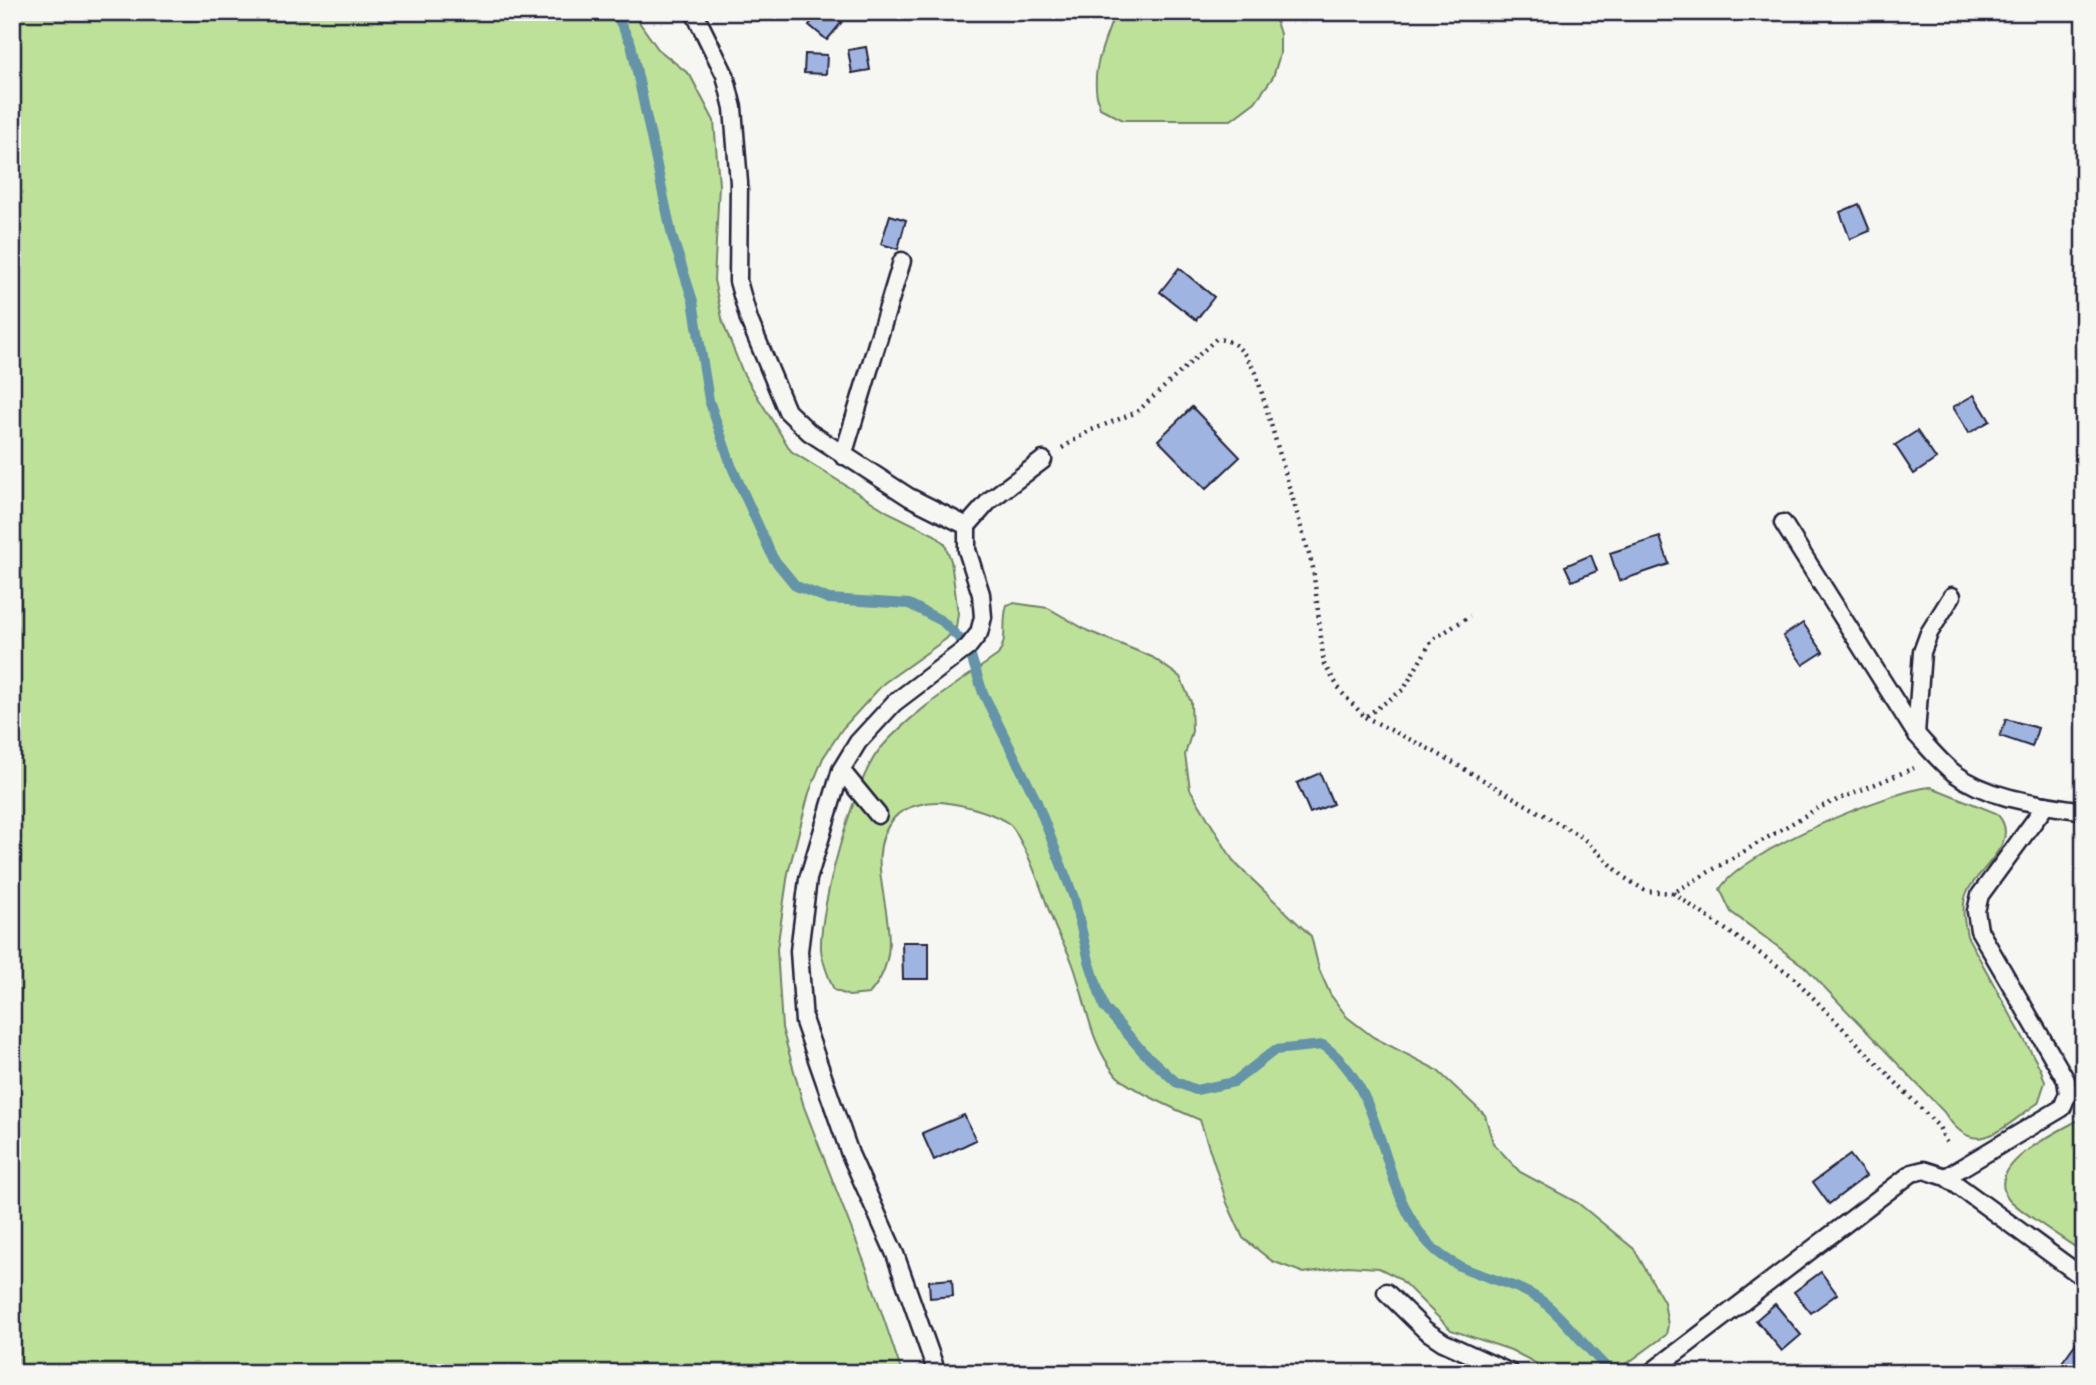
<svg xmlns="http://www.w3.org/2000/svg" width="2096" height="1385" font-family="Caveat,sans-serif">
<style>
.green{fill:#bee19a;stroke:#70826a;stroke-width:2}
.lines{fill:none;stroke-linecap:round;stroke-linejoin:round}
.stream{stroke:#6593a7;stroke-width:10}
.building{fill:#a0b4e2;stroke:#22223b;stroke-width:2}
.service-casing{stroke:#22223b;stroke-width:21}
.path{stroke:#22223b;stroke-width:4.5;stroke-dasharray:2 5;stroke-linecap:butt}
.service{stroke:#f6f6f2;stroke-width:16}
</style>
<rect width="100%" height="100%" fill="#f6f6f2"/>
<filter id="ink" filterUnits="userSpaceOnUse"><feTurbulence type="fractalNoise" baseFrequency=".0143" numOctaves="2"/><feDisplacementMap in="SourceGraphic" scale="14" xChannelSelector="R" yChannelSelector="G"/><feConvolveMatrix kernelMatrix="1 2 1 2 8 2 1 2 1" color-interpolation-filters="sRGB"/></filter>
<g filter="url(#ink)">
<!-- green -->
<g class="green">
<polygon points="12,12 632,12 658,49 690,75 714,121 719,185 714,280 723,323 743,373 791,451 888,512 935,535 945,544 951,561 958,613 956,628 946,639 884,683 842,729 823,758 809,793 788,873 777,949 782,1028 804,1107 867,1269 902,1373 12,1373"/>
<path d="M1115,12H1273L1280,34V54L1273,77L1255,102L1231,120H1123L1100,108C1088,73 1104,45 1115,12Z"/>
<path d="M1013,603L1048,608L1088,631L1152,657L1180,677L1191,702L1192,731L1185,755L1190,789L1234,862L1311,936L1319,969L1330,994L1347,1017L1373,1037L1437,1070L1485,1115L1493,1143L1520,1172L1578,1203L1634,1249L1664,1302L1668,1325L1666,1335L1629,1362L1601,1373H1554L1511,1350L1451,1330L1399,1278L1379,1268L1347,1266L1304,1273L1272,1261L1243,1238L1227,1203L1200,1120C1181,1112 1129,1089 1116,1075C1088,1041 1087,1001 1072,962C1068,951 1061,940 1056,929C1045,902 1038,875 1025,850C1020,842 1016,828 1008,823C991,812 968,806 948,803C932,800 905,805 894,818C852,868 920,938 869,994L849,996L834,990C829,978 822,962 821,949C819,909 854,779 880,749C913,711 957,684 998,655C1009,639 1001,623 1007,605Z"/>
<path d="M1931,787L1996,813C2024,840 1979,868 1967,892C1961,907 1964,921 1967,936L2041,1070L2045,1082L2038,1103C2001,1128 1975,1162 1944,1112L1805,967L1731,912L1720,889C1742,852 1888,791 1931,787Z"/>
<path d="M2084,1117V1253C2067,1241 2020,1212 2009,1199C1981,1165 2062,1130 2084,1117Z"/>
</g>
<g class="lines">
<!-- stream -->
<path class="stream" d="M615,12L631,44L672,236L693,301L709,400L731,465L773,558L796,586L829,599L909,604L942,621L968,647L983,693L1037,802L1074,898L1089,961L1104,1007L1143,1052L1176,1082L1196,1090L1234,1082L1275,1050L1323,1045C1388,1091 1377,1187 1429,1244C1459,1277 1506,1276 1542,1301C1568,1321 1588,1352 1613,1373"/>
</g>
<!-- building -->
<g class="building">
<polygon points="819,12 829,12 842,22 827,40 809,25"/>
<polygon points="866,47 870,70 852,73 848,50"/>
<polygon points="805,54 827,55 826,74 804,73"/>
<polygon points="1859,204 1870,231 1850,239 1840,212"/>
<polygon points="890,215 906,220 898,249 881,244"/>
<polygon points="1179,268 1214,297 1196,320 1160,292"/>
<polygon points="1974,395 1990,421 1969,433 1953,407"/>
<polygon points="1192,407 1240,457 1206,489 1158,440"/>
<polygon points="1917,431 1936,459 1914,474 1895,445"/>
<polygon points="1660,537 1669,564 1619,581 1610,553"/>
<polygon points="1591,555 1597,571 1572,581 1565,566"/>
<polygon points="1803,623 1823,652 1803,665 1783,636"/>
<polygon points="2006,719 2038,728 2032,747 2000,736"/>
<polygon points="1320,773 1333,804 1310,813 1297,783"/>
<polygon points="902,942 929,942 929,979 903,979"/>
<polygon points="964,1115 976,1140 934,1160 922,1133"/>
<polygon points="1850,1155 1866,1176 1829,1204 1813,1182"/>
<polygon points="1821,1272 1837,1294 1811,1313 1794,1292"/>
<polygon points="952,1279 953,1296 930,1298 929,1281"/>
<polygon points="1775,1304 1801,1335 1782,1351 1756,1320"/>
<polygon points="2078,1340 2084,1344 2084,1373 2071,1373 2060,1365"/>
</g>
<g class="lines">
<!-- service casing -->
<g class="service-casing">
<g id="service">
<polyline points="694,12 725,75 733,108 739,183 738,281 749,320 787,411 809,432 909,497 967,526 967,550 981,594 983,617 979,633 968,647 894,703 858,742 841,770 808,879 799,951 804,1022 850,1154 895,1254 937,1373"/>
<polyline points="843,456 902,261"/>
<path d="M1783,523L1916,734C1928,747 1940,762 1954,773C1991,800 2040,804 2084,811"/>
<polyline points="967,526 990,500 1043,460"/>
<polyline points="1916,734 1922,652 1929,633 1952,596"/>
<polyline points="841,770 878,815"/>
<polyline points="1946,1177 2062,1108 2068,1093 2066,1080 1979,930 1976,911 1980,895 2046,805"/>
<polyline points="1386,1292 1425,1330 1443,1342 1511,1373"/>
<polyline points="1650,1373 1912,1173 1924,1170 1946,1177 2084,1278"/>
</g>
</g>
<!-- path -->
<g class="path">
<path d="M1062,448L1089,431L1137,412L1216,339C1239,340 1245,355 1256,373L1313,568L1324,664L1342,693L1365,717L1404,689L1432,640L1470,616"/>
<polyline points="1365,717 1433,751 1582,837 1625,878 1646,891 1673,893 1818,808 1914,768"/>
<polyline points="1673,893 1791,975 1939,1127 1948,1146"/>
</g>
<!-- service -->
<use href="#service" class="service"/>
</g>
</g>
<!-- margin -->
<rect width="2096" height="1385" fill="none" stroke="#f6f6f2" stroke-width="42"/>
<rect x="21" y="21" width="2054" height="1343" fill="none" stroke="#22223b" stroke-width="2.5" filter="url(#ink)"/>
</svg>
